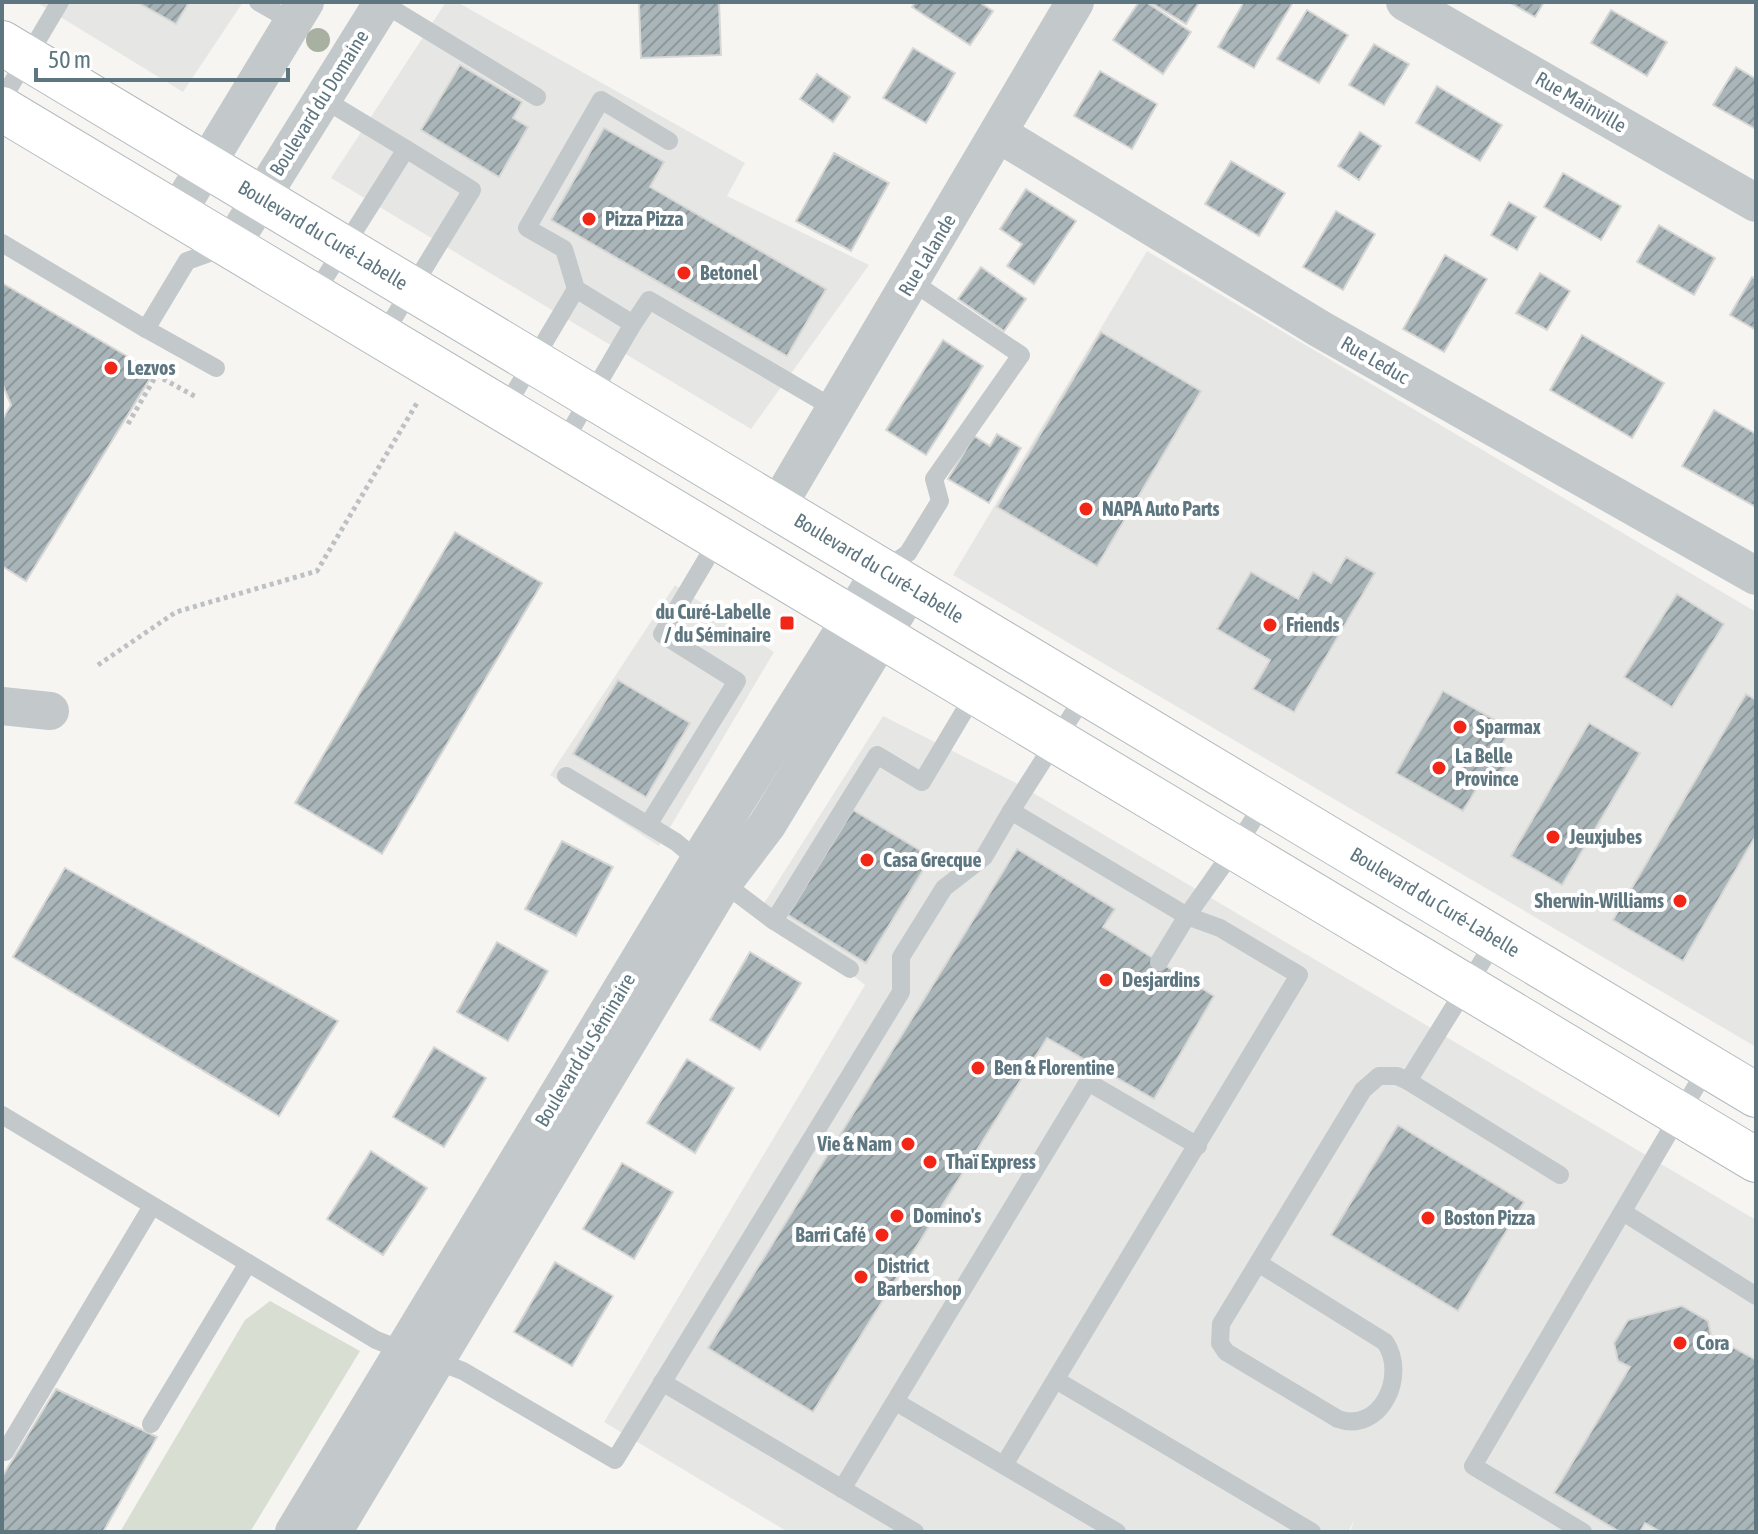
<svg xmlns="http://www.w3.org/2000/svg" width="1758" height="1534" font-family="'Asap Condensed',sans-serif">
<style>
.built{fill:#e6e7e5}
.grass{fill:#d8ded2}
.building{fill:url(#building-hatch);stroke:#d7d7d5;stroke-width:2}
.lines{fill:none;stroke-linecap:round;stroke-linejoin:round}
.primary-casing{stroke:#b3babd;stroke-width:46}
.path{stroke:#bec1c3;stroke-width:5;stroke-dasharray:4 4;stroke-linecap:butt}
.lane{stroke:#c3c8cb;stroke-width:18}
.street{stroke:#c3c8cb;stroke-width:38}
.primary{stroke:#fff;stroke-width:44}
.tree{fill:#a7b0a1}
.poi-dot{fill:#f22616;stroke:#fff;stroke-width:3}
.labels{text-anchor:middle;stroke-width:8;stroke-linejoin:round;paint-order:stroke}
.street-label{font-size:20px;fill:#5e7680;stroke:#fff}
.poi-label{font-size:20px;font-weight:bold;fill:#5e7680;stroke:#fff;text-anchor:start}
</style>
<defs>
<pattern id="building-hatch" width="6" height="6" patternUnits="userSpaceOnUse" patternTransform="scale(2)"><rect width="6" height="6" fill="#a9b5b8"/><path d="M-1 1l2-2M0 6l6-6M5 7l2-2" fill="none" stroke="#8d989b"/></pattern>
</defs>
<rect width="100%" height="100%" fill="#f6f5f2"/>
<!-- built -->
<g class="built">
<polygon points="36,2 243,2 183,92"/>
<polygon points="446,2 457,2 745,163 727,196 869,265 751,429 331,178"/>
<polygon points="1147,251 1756,612 1756,1047 953,575"/>
<polygon points="675,585 774,652 659,846 550,775"/>
<polygon points="883,716 1018,784 1756,1220 1756,1532 1350,1532 1355,1519 1348,1532 788,1532 604,1422 865,985 763,905"/>
</g>
<!-- grass -->
<polygon class="grass" points="270,1301 360,1351 250,1532 120,1532 245,1320"/>
<!-- building -->
<g class="building">
<polygon points="137,2 189,2 176,24"/>
<polygon points="639,2 719,2 721,55 641,58"/>
<polygon points="915,2 979,2 993,11 970,45 912,7"/>
<polygon points="1139,2 1146,2 1191,32 1163,74 1113,40"/>
<polygon points="1150,2 1199,2 1186,24"/>
<polygon points="1244,2 1293,2 1254,68 1218,47"/>
<polygon points="1509,2 1544,2 1535,17"/>
<polygon points="1307,10 1348,35 1319,83 1277,59"/>
<polygon points="1611,10 1667,42 1647,76 1591,43"/>
<polygon points="1374,44 1409,64 1384,105 1349,85"/>
<polygon points="913,48 955,73 926,123 883,98"/>
<polygon points="460,65 522,102 513,118 528,127 499,177 421,130"/>
<polygon points="1736,67 1756,79 1756,129 1713,105"/>
<polygon points="1100,71 1157,104 1132,149 1074,116"/>
<polygon points="817,74 850,97 833,122 800,99"/>
<polygon points="1437,86 1502,125 1480,161 1416,123"/>
<polygon points="604,128 664,162 650,187 826,289 787,356 551,220"/>
<polygon points="1360,132 1381,146 1359,180 1338,166"/>
<polygon points="834,153 889,183 851,251 796,221"/>
<polygon points="1231,161 1285,193 1259,236 1205,204"/>
<polygon points="1563,173 1621,206 1601,240 1544,207"/>
<polygon points="1026,189 1076,221 1034,284 1007,266 1022,244 1000,229"/>
<polygon points="1509,202 1536,217 1517,250 1491,235"/>
<polygon points="1336,211 1375,234 1343,290 1303,267"/>
<polygon points="1659,225 1715,258 1694,295 1637,262"/>
<polygon points="1445,255 1487,279 1444,352 1403,329"/>
<polygon points="981,267 1026,299 1004,331 958,299"/>
<polygon points="1540,273 1570,291 1547,330 1516,313"/>
<polygon points="1752,277 1756,279 1756,330 1730,315"/>
<polygon points="2,283 154,372 26,581 2,566 2,420 11,405 2,383"/>
<polygon points="1101,332 1201,391 1097,566 997,507"/>
<polygon points="1582,335 1664,383 1632,438 1550,390"/>
<polygon points="943,340 983,366 926,455 886,430"/>
<polygon points="1714,410 1756,434 1756,507 1682,466"/>
<polygon points="997,434 1021,448 989,503 948,479 974,436 990,446"/>
<polygon points="455,532 542,583 382,854 295,803"/>
<polygon points="1346,557 1375,573 1294,712 1253,689 1270,660 1217,629 1251,572 1298,599 1313,572 1331,583"/>
<polygon points="1677,594 1724,624 1672,707 1624,677"/>
<polygon points="618,680 690,723 646,797 573,754"/>
<polygon points="1443,691 1511,729 1497,753 1509,761 1493,788 1481,781 1463,811 1396,773"/>
<polygon points="1746,694 1756,700 1756,835 1683,961 1613,920"/>
<polygon points="1589,723 1640,753 1562,885 1511,856"/>
<polygon points="853,810 931,857 866,963 788,915"/>
<polygon points="562,841 613,867 576,936 525,909"/>
<polygon points="1017,849 1115,909 1103,927 1214,996 1154,1099 1047,1038 813,1412 708,1348"/>
<polygon points="65,868 338,1021 279,1116 13,957"/>
<polygon points="497,942 548,971 508,1041 457,1012"/>
<polygon points="750,952 801,983 760,1050 710,1020"/>
<polygon points="434,1047 486,1078 444,1147 393,1117"/>
<polygon points="687,1059 734,1088 695,1153 647,1123"/>
<polygon points="1398,1125 1524,1202 1458,1311 1331,1235"/>
<polygon points="371,1151 427,1188 383,1255 327,1219"/>
<polygon points="622,1163 673,1192 634,1259 583,1229"/>
<polygon points="555,1262 613,1296 572,1366 514,1332"/>
<polygon points="1682,1306 1708,1321 1711,1335 1756,1360 1756,1532 1661,1532 1645,1523 1640,1532 1620,1532 1554,1493 1630,1367 1618,1361 1614,1343 1628,1320"/>
<polygon points="56,1389 157,1437 103,1532 2,1532 2,1477"/>
</g>
<g class="lines">
<!-- primary casing -->
<g class="primary-casing">
<g id="primary">
<polyline points="2,43 1756,1095"/>
<polyline points="2,109 1756,1160"/>
</g>
</g>
<!-- path -->
<g class="path">
<polyline points="156,375 198,398"/>
<polyline points="128,424 161,367 158,365"/>
<polyline points="98,665 176,612 317,571 417,403"/>
</g>
<!-- lane -->
<g class="lane">
<polyline points="258,2 293,22"/>
<polyline points="381,2 537,97"/>
<polyline points="2,100 60,2"/>
<polyline points="669,141 601,100 527,228 564,249 576,289 633,324 649,300 835,409"/>
<polyline points="2,243 146,329 187,261 226,247"/>
<polyline points="314,295 406,149 320,97"/>
<polyline points="146,329 216,368"/>
<polyline points="382,337 472,190 406,149"/>
<polyline points="504,410 576,289"/>
<polyline points="562,445 633,324"/>
<polyline points="884,570 908,553 940,501 934,479 1021,355 911,281"/>
<path d="M1086,693L1011,811L1187,916C1214,877 1242,841 1265,800"/>
<polyline points="566,776 648,825 737,681 662,634 719,538"/>
<polyline points="648,825 676,842 702,864"/>
<polyline points="721,881 774,921 877,755 922,782 975,693"/>
<polyline points="774,921 850,969"/>
<polyline points="1496,939 1408,1081 1560,1175"/>
<polyline points="2,1115 376,1340 407,1352"/>
<polyline points="1623,1212 1756,1296"/>
<path d="M1258,1263L1385,1342C1408,1375 1381,1434 1338,1419L1226,1352L1220,1343L1221,1324L1363,1090L1379,1076H1397L1408,1081"/>
<polyline points="431,1359 463,1371 615,1460 901,992 901,957 944,888 984,857 1011,811"/>
<polyline points="1056,1380 1312,1532"/>
<polyline points="662,1382 915,1532"/>
<polyline points="896,1402 1117,1532"/>
<polyline points="151,1424 248,1263"/>
<polyline points="2,1450 5,1452 152,1206"/>
<polyline points="1004,1465 1299,975 1220,928 1187,916 1159,962"/>
<polyline points="842,1489 1088,1082 1198,1146"/>
<polyline points="1583,1532 1473,1466 1708,1066"/>
</g>
<!-- street -->
<g class="street">
<polyline points="1405,2 1756,203"/>
<polyline points="999,134 1320,329 1756,576"/>
<polyline points="177,213 305,2"/>
<polyline points="231,246 383,2"/>
<polyline points="777,507 1075,2"/>
<polyline points="2,706 50,711"/>
<polyline points="294,1532 699,861 880,572"/>
<polyline points="333,1532 723,883 767,825 910,590"/>
</g>
<!-- primary -->
<use href="#primary" class="primary"/>
</g>
<!-- trees -->
<circle class="tree" cx="318" cy="40" r="12"/>
<!-- markers -->
<g class="poi-dot">
<circle cx="589" cy="219" r="8"/>
<circle cx="684" cy="273" r="8"/>
<circle cx="111" cy="368" r="8"/>
<circle cx="1086" cy="509" r="8"/>
<rect x="779" y="615" width="16" height="16" rx="4"/>
<circle cx="1270" cy="625" r="8"/>
<circle cx="1460" cy="727" r="8"/>
<circle cx="1439" cy="768" r="8"/>
<circle cx="1553" cy="837" r="8"/>
<circle cx="867" cy="860" r="8"/>
<circle cx="1680" cy="901" r="8"/>
<circle cx="1106" cy="980" r="8"/>
<circle cx="978" cy="1068" r="8"/>
<circle cx="908" cy="1144" r="8"/>
<circle cx="930" cy="1162" r="8"/>
<circle cx="897" cy="1216" r="8"/>
<circle cx="1428" cy="1218" r="8"/>
<circle cx="882" cy="1235" r="8"/>
<circle cx="861" cy="1277" r="8"/>
<circle cx="1680" cy="1343" r="8"/>
</g>
<g class="labels">
<!-- street labels -->
<g class="street-label">
<text transform="translate(1581 102) rotate(30)" y="7">Rue Mainville</text>
<text transform="translate(319 103) rotate(-58)" y="7">Boulevard du Domaine</text>
<text transform="translate(323 235) rotate(31)" y="7">Boulevard du Curé-Labelle</text>
<text transform="translate(927 255) rotate(-59)" y="7">Rue Lalande</text>
<text transform="translate(1375 360) rotate(30)" y="7">Rue Leduc</text>
<text transform="translate(879 568) rotate(31)" y="7">Boulevard du Curé-Labelle</text>
<text transform="translate(1435 902) rotate(31)" y="7">Boulevard du Curé-Labelle</text>
<text transform="translate(585 1050) rotate(-59)" y="7">Boulevard du Séminaire</text>
</g>
<!-- poi labels -->
<g class="poi-label">
<text x="605" y="226">Pizza Pizza</text>
<text x="700" y="280">Betonel</text>
<text x="127" y="375">Lezvos</text>
<text x="1102" y="516">NAPA Auto Parts</text>
<text x="771" y="619" text-anchor="end">du Curé-Labelle<tspan x="771" dy="23">/ du Séminaire</tspan></text>
<text x="1286" y="632">Friends</text>
<text x="1476" y="734">Sparmax</text>
<text x="1455" y="763">La Belle<tspan x="1455" dy="23">Province</tspan></text>
<text x="1569" y="844">Jeuxjubes</text>
<text x="883" y="867">Casa Grecque</text>
<text x="1664" y="908" text-anchor="end">Sherwin-Williams</text>
<text x="1122" y="987">Desjardins</text>
<text x="994" y="1075">Ben &amp; Florentine</text>
<text x="892" y="1151" text-anchor="end">Vie &amp; Nam</text>
<text x="946" y="1169">Thaï Express</text>
<text x="913" y="1223">Domino's</text>
<text x="1444" y="1225">Boston Pizza</text>
<text x="866" y="1242" text-anchor="end">Barri Café</text>
<text x="877" y="1273">District<tspan x="877" dy="23">Barbershop</tspan></text>
<text x="1696" y="1350">Cora</text>
</g>
</g>
<!-- border -->
<rect width="1758" height="1534" fill="none" stroke="#5e7680" stroke-width="8"/>
<!-- scale -->
<path d="M36 68v12h252v-12" fill="none" stroke="#5e7680" stroke-width="4"/>
<text x="48" y="68" font-size="24" fill="#5e7680" stroke="#ffffff" stroke-width="6" paint-order="stroke">50 m</text>
</svg>
